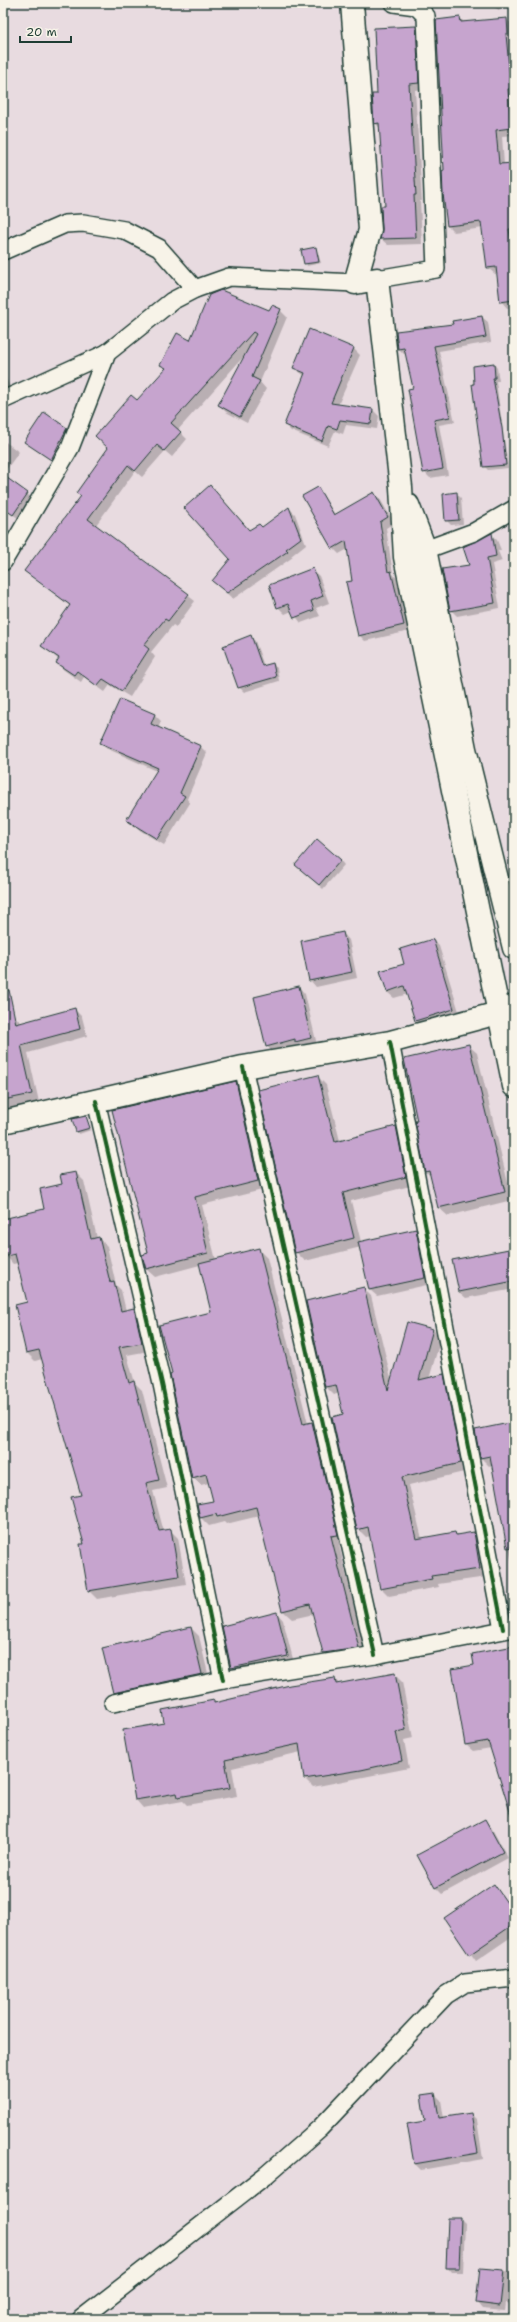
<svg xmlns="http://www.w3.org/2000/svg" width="517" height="2322" font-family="'Shantell Sans',sans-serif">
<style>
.shadow{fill:#0003}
.building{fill:#c6a4ce;stroke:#1f3d34}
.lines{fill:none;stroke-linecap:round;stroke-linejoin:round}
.minor-casing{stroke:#1f3d34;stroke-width:20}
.secondary-casing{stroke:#1f3d34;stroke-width:25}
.minor{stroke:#f7f3e8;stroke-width:17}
.secondary{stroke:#f7f3e8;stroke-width:22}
.cycleway-casing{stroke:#f7f3e8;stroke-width:6}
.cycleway{stroke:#1b5e20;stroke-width:4}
</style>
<rect width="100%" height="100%" fill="#e8dbe0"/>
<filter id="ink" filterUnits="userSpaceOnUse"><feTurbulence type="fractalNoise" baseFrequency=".025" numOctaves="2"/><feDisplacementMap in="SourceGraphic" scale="8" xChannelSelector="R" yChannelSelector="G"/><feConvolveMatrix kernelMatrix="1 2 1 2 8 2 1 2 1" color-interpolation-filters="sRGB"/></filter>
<g filter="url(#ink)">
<!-- shadow -->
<g class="shadow">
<polygon points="487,3 503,3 499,10"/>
<polygon points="460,18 465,23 507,19 513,26 514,135 502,136 504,165 514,164 514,307 507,308 501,301 498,274 495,274 488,268 483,228 454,232 448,226 445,171"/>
<polygon points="416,27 422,33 425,89 415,90 422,201 420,201 422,244 388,245 381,239 386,207 381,129 375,123 379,95"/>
<polygon points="316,248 321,263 307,266 303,251"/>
<polygon points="280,310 287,317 260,382 266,389 247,423 226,412 219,405 245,355 178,430 187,439 172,457 165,451 142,477 135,471 96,525 195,601 176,627 173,625 151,652 155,657 130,697 110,685 105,692 84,677 81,682 64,670 57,663 59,660 43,646 70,606 26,571 81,497 77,493 109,448 137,402 166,369 161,365 190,341 270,312"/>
<polygon points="482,317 488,322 491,342 439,351 455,422 439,425 448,475 430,478 424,472 414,389 407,354 404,354 399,349 454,324"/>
<polygon points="354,349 360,355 338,405 373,410 379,416 377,429 346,425 343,434 335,431 328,446 291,431 285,425 305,376 294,368"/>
<polygon points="494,364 497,368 499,381 496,381 508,468 488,470 484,466"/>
<polygon points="3,371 11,389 3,393"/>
<polygon points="67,428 71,433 56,463 26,442"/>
<polygon points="3,440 19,452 3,474"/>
<polygon points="3,476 32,498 18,518 3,508"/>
<polygon points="317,489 323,495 335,515 374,493 380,499 394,523 386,528 393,574 397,579 410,631 365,641 359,635 348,549 339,554 333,548"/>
<polygon points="456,493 461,498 463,524 451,525 446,520"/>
<polygon points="289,508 295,514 306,544 291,556 293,557 233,599 213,581 250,531 262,528"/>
<polygon points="491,535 497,540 501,550 498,551 502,561 492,564 500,608 457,616 451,610 470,566"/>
<polygon points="312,570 319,576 329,603 316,608 320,616 301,623 292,611 285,614 278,607"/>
<polygon points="250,637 255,641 264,666 273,664 277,668 279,681 244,692 239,687"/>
<polygon points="120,700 155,715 161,721 158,729 201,747 207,753 187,799 190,803 164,845 133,826 127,820 157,771 108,749 101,742"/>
<polygon points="340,860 344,865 323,889 300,869"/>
<polygon points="343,933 349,940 357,978 316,987 310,980"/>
<polygon points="433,940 439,946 460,1015 422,1027 416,1021 408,994 394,998 387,992 406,964"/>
<polygon points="299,987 305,994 317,1045 303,1048 300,1046 273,1053 267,1046"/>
<polygon points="74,1009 82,1017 87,1036 28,1053 39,1102 3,1110 3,1017 14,1015 22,1024"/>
<polygon points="468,1045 477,1053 512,1200 448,1216 439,1208 432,1177 426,1172"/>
<polygon points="318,1077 326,1085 340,1141 396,1127 404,1136 414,1185 351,1201 361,1242 415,1230 422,1236 431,1284 377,1296 370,1290 361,1247 305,1261 296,1252"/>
<polygon points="236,1083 244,1091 266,1189 202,1205 216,1260 258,1249 267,1258 308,1424 312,1423 320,1431 345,1543 339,1545 366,1656 332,1661 324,1653 314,1614 292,1619 283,1611 259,1516 226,1524 224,1522 209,1526 201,1518 214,1502 209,1483 201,1485 192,1477 173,1374 212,1313 200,1265 155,1277 146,1269 149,1253"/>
<polygon points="86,1117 91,1130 79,1134 77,1132"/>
<polygon points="76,1173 84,1181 97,1238 99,1238 107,1246 116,1285 121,1290 126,1311 134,1309 142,1317 149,1351 127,1355 135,1383 142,1390 167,1488 153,1491 164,1532 170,1530 178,1538 186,1584 97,1599 89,1591 81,1545 85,1545 82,1495 42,1359 35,1361 27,1353 16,1306 28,1303 18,1263 13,1264 6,1256 3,1246 3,1220 46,1209 63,1185"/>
<polygon points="514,1249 514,1289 466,1298 459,1292 453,1261"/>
<polygon points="363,1288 371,1296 392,1382 408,1323 433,1330 441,1338 429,1379 443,1375 451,1383 468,1471 409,1485 422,1539 455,1533 458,1536 474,1533 482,1541 487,1577 438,1584 439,1587 389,1596 381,1588 371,1536 366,1537 358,1529 344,1415 339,1393 334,1395 326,1387"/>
<polygon points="514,1423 514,1573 492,1465 489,1466 481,1458 476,1431"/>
<polygon points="277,1613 283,1620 294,1663 239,1674 232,1668 223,1627"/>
<polygon points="191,1628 199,1636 210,1682 122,1701 114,1692"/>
<polygon points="453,1670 514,1699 514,1805 491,1748 473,1751 466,1745"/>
<polygon points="394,1674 402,1682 413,1738 404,1740 409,1768 313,1787 305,1779 301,1752 232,1768 237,1796 187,1805 183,1801 143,1808 136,1800 166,1724 213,1701 216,1704 335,1679 340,1685"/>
<polygon points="485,1820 491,1827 508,1858 442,1894 436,1888"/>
<polygon points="494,1885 514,1912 514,1935 476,1961 445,1918"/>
<polygon points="435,2094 441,2100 444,2119 471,2114 477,2120 483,2159 421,2170 415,2164 409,2125 426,2122"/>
<polygon points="460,2219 465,2224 463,2272 451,2272 447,2267"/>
<polygon points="481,2269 514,2273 514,2304 506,2303 505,2311 482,2309 477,2303"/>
</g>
<!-- building -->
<g class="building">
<polygon points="460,17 461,22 507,18 508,34 506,34 511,89 508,89 511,128 496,130 499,164 514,163 514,229 509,229 514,263 514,300 500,302 496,267 487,268 481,222 447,226 443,194 442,171 444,170 436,20"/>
<polygon points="416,26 419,83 409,84 416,195 414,195 416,238 380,239 382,229 381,206 385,206 379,123 374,124 372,94 377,94 374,28"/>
<polygon points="316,247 319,262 304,264 301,250"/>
<polygon points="221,290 269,310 272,305 281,309 252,377 260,381 240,417 218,405 256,334 253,332 171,423 181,432 164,451 157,445 135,471 128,465 88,519 189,594 168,621 165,619 144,645 149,649 122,691 103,679 97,686 77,671 74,675 56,663 59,658 41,646 70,605 24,571 81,496 76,493 108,448 95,436 131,395 137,400 166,368 160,365 177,333 190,340 209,295"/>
<polygon points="482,316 486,337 434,346 450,417 434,420 443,469 423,473 408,389 413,388 404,348 398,349 396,331 453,324 452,321"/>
<polygon points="309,329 354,348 331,403 373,409 371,424 340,420 337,429 328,426 322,441 284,425 305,373 293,368"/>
<polygon points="494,363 495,378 493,378 502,428 506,465 483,467 472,384 474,384 473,366"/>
<polygon points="44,412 67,428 51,460 24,442"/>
<polygon points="3,475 28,493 13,515 3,508"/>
<polygon points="210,485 249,530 259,524 262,527 289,507 301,538 286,549 288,551 227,593 212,581 230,559 184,508"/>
<polygon points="318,487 334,515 374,492 388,517 380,522 388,572 391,571 404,625 358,636 346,582 352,581 346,541 332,549 302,496"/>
<polygon points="457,492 459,520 445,521 443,494"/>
<polygon points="492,533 496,556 487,558 495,603 450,611 442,569 469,565 463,547"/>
<polygon points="313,568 323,596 311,601 314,610 294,618 288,604 277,608 269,585"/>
<polygon points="251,635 262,666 273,663 276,677 238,688 223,646"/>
<polygon points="120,699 155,714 151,724 201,746 180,793 185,796 157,839 126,820 158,768 100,743"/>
<polygon points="317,839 341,860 319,885 295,865"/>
<polygon points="343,932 352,972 309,981 301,941"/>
<polygon points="433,939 454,1009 415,1021 404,986 387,992 380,971 404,964 400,949"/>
<polygon points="299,986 311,1038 295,1042 295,1039 266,1047 254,997"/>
<polygon points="9,990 16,1024 75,1008 80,1029 21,1045 32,1094 3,1100 3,991"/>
<polygon points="469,1044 505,1192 438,1208 429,1171 425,1172 415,1121 417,1121 404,1059"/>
<polygon points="318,1075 335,1142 396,1126 406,1177 343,1193 354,1238 295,1253 258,1090"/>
<polygon points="236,1081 258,1181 195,1197 208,1253 146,1269 142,1255 148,1253 112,1110"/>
<polygon points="86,1116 90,1128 76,1132 72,1119"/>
<polygon points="76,1172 91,1239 99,1237 110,1282 114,1281 121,1311 134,1308 142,1343 119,1347 129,1383 134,1381 159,1480 146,1483 159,1531 171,1529 179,1576 88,1591 80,1544 84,1544 71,1497 81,1495 39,1350 26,1353 15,1305 27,1302 15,1254 3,1257 3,1219 44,1209 40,1189 62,1184 60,1175"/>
<polygon points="416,1229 425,1278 369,1290 358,1242"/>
<polygon points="259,1248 303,1424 312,1422 338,1535 331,1536 359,1648 323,1653 310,1604 282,1611 256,1507 217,1517 216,1514 200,1518 197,1504 213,1501 206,1474 192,1478 170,1374 172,1373 159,1325 211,1312 199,1263"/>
<polygon points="514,1248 514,1281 459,1292 452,1260"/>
<polygon points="364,1287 388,1390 407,1322 433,1329 419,1380 444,1374 461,1463 402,1477 416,1539 455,1532 456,1535 474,1532 480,1569 431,1576 432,1579 380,1589 368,1527 357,1530 332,1417 343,1414 336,1385 325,1387 306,1301"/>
<polygon points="514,1422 514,1547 507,1548 490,1456 480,1458 475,1430"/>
<polygon points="277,1612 288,1656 231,1668 222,1626"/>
<polygon points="191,1627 202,1674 113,1693 102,1648"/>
<polygon points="514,1646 514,1814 511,1815 488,1741 465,1745 452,1669 474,1665 472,1654"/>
<polygon points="395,1673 406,1730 396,1732 402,1761 361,1770 304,1779 299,1744 225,1760 230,1788 178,1797 177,1793 135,1800 123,1730 164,1723 162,1710 214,1700 214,1703 290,1685 335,1678 336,1684"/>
<polygon points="485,1819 503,1852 435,1888 417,1855"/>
<polygon points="494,1884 514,1913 514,1924 469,1955 444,1918"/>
<polygon points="435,2093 439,2118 471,2113 478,2153 414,2164 407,2124 425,2121 421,2095"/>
<polygon points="448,2218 461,2218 459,2268 446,2268"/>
<polygon points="480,2268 504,2270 500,2306 476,2303"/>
</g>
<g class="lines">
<!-- minor casing -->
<g class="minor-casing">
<g id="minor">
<polyline points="3,251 65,224 83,223 124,230 159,248 195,289"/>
<polyline points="377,279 436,269 426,16 416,6 394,3"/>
<polyline points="3,400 107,353"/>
<polyline points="414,554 474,532 514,509"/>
<polyline points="3,562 70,448 107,353 172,301 195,289 229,277 355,283"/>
<polyline points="390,1042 503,1629"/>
<polyline points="243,1067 375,1655"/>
<polyline points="96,1101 162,1384 223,1680"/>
<polyline points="113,1703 223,1680 375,1655 514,1628"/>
<polyline points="81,2319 266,2175 320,2128 446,1995 465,1983 514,1978"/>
</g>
</g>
<!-- secondary casing -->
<g class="secondary-casing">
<g id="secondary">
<polyline points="352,3 370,230 355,283 377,279 401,487 405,557 514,1086"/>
<polyline points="408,505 425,549 465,749 514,948"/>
<polyline points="3,1122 243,1067 390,1042 498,1013 514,1006"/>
</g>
</g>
<!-- minor -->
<use href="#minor" class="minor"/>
<!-- secondary -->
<use href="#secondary" class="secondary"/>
<!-- cycleway casing -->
<g class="cycleway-casing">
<g id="cycleway">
<polyline points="390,1042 503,1629"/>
<polyline points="243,1067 375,1655"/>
<polyline points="96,1101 162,1384 223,1680"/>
</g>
</g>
<!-- cycleway -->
<use href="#cycleway" class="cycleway"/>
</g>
</g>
<!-- margin -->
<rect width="517" height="2322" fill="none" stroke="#f7f3e8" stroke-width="16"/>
<rect x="8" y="8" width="501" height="2306" fill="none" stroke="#1f3d34" stroke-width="1.5" filter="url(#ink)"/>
<!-- scale -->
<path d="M20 36v6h51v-6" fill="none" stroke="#1f3d34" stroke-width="2"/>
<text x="26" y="36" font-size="12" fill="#1f3d34" stroke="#f7f3e8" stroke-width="3" paint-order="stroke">20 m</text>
</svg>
